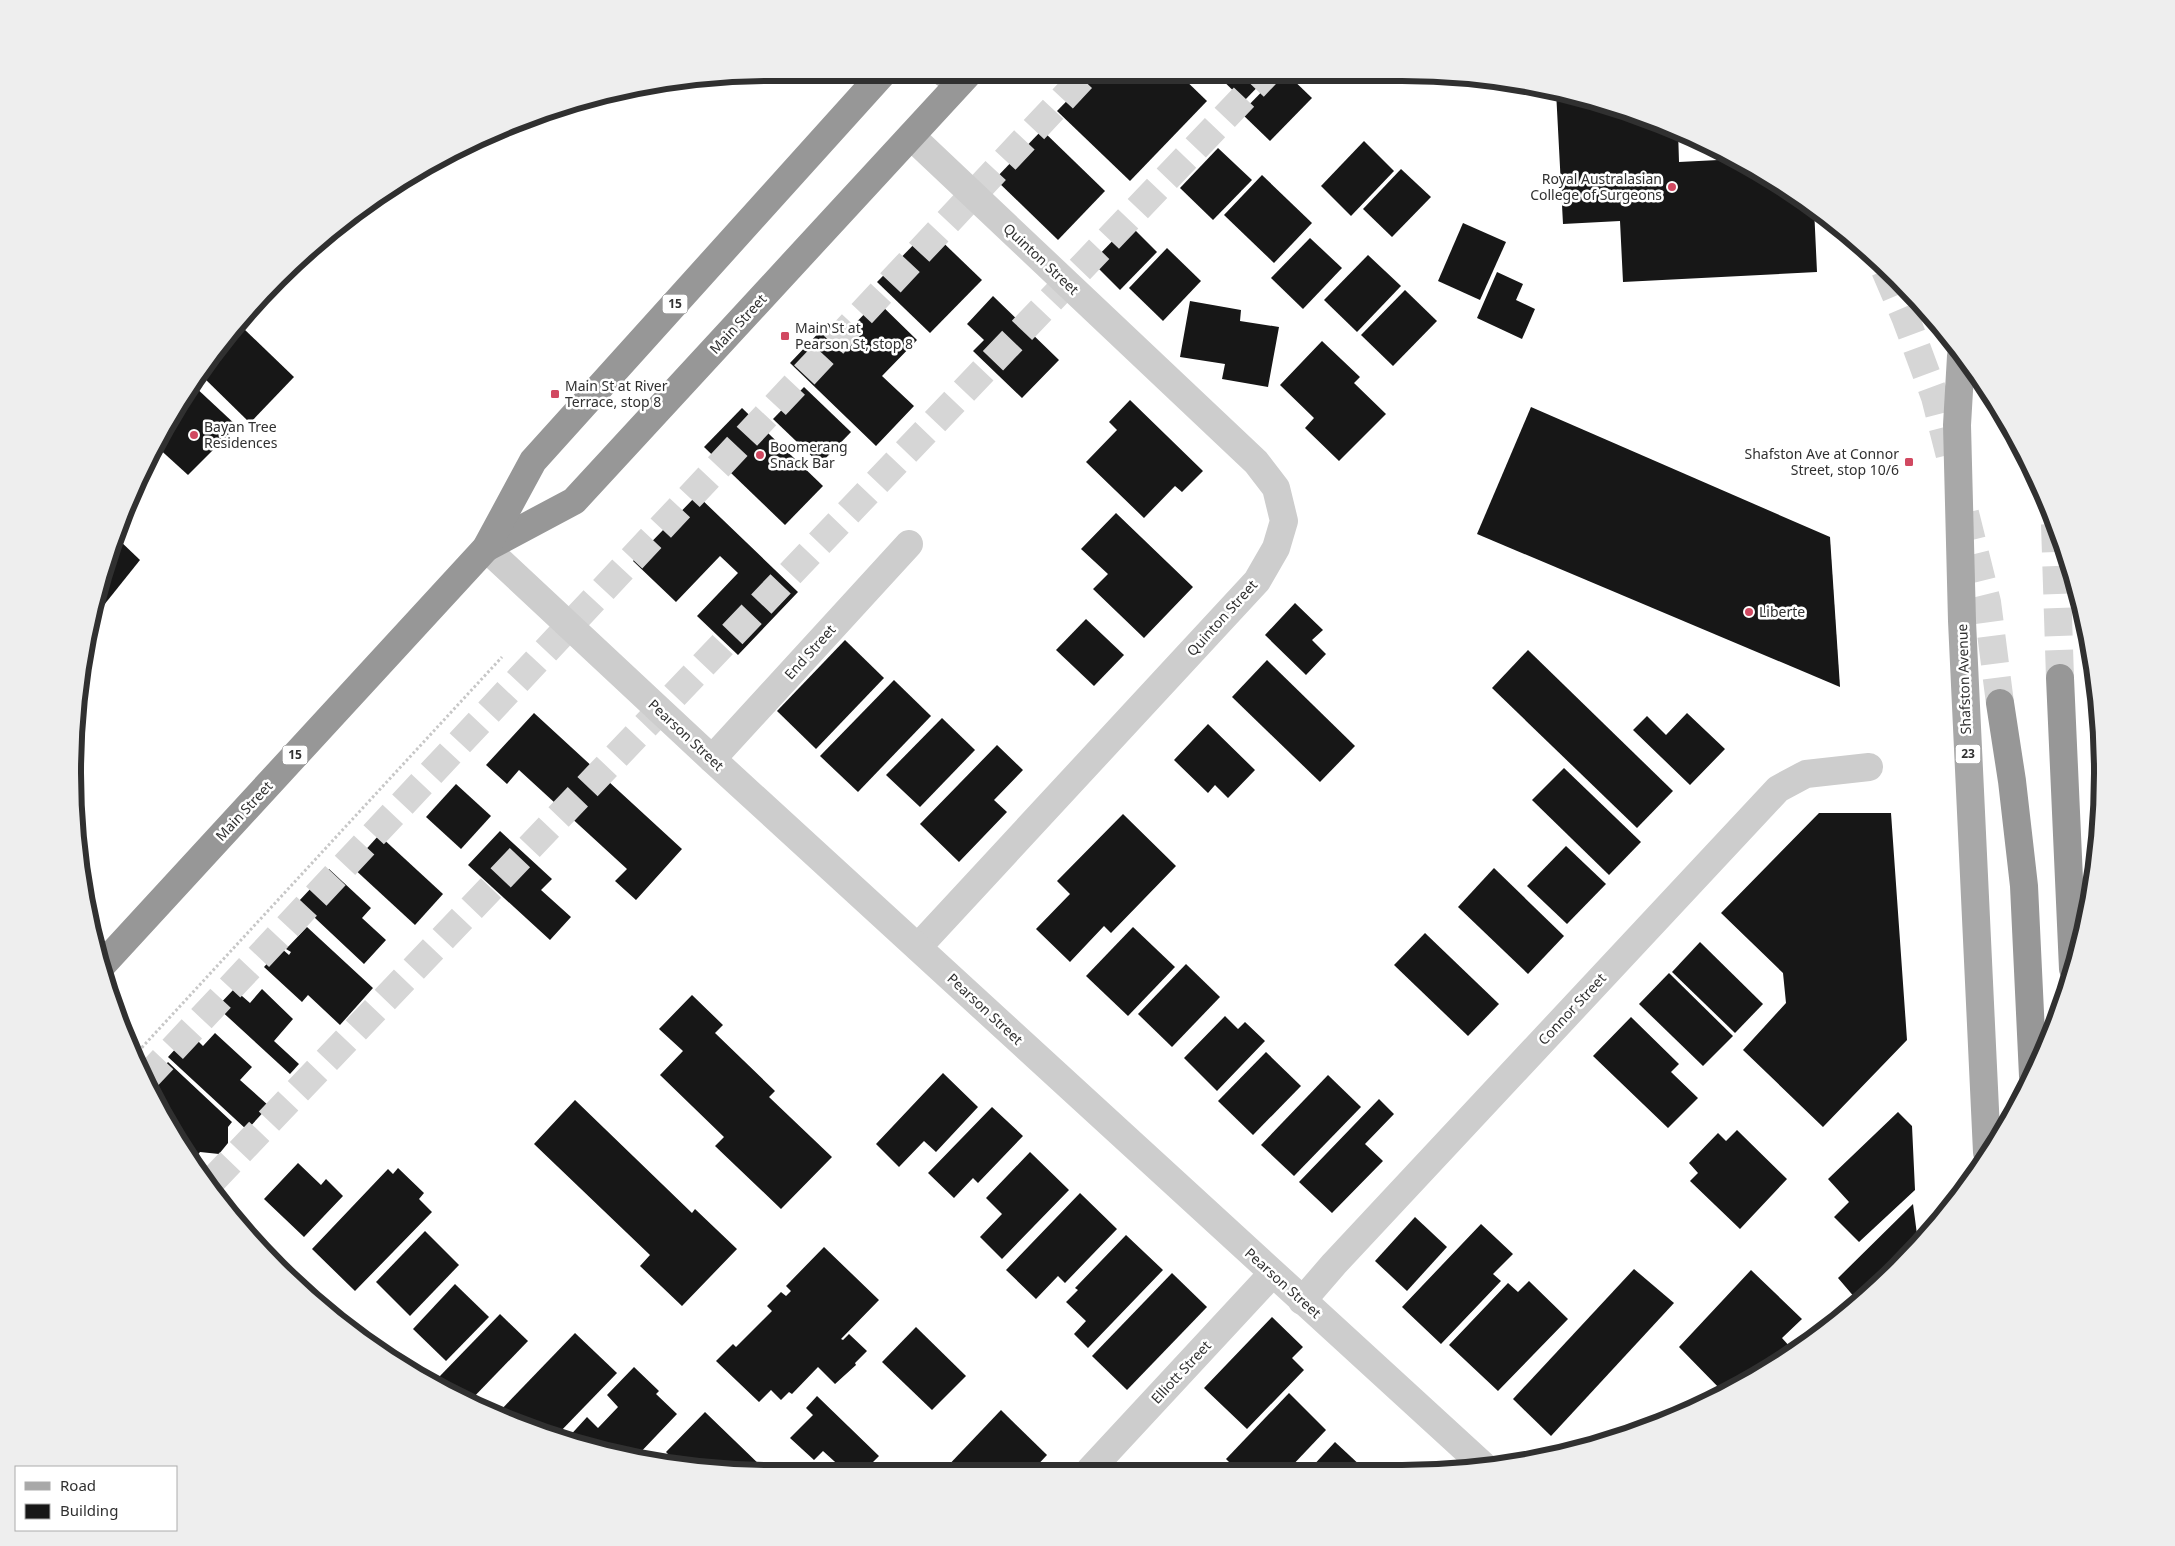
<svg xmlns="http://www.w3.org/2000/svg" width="2175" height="1546" font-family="'Noto Sans',sans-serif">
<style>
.building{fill:#171717}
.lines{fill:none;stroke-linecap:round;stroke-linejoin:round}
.highway-tunnel{stroke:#d6d6d6;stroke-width:28;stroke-dasharray:28 14;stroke-linecap:butt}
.path{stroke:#c7c7c7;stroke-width:3;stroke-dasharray:2.5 2.5;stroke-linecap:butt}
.street{stroke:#cdcdcd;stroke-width:28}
.secondary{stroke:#bababa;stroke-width:28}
.primary{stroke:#a8a8a8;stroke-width:28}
.highway{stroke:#979797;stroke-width:28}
.poi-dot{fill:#d14961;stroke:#fff;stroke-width:2}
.labels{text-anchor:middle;stroke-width:5;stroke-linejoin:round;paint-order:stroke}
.shield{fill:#fff;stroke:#6e6e6e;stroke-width:1}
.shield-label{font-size:12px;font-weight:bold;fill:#303030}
.poi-label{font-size:14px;fill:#303030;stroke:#fff;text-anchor:start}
.street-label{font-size:14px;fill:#303030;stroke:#fff}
.rim{fill:none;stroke:#303030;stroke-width:6}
</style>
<rect width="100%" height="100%" fill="#fff"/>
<!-- building -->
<g class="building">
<polygon points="1094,73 1178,73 1207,101 1130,181 1057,111"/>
<polygon points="1217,73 1271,73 1244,101 1216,74"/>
<polygon points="1280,73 1286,73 1312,98 1270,141 1241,113"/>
<polygon points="1556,91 1670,126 1678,130 1679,162 1738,159 1752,166 1814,208 1817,272 1623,282 1620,221 1563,224"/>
<polygon points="1042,130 1105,191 1058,240 995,179"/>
<polygon points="1364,141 1394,171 1351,216 1321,186"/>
<polygon points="1218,148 1252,180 1213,220 1180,188"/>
<polygon points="1401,169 1431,197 1392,237 1363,209"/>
<polygon points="1262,175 1312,223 1274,263 1224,215"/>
<polygon points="1463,223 1506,242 1480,300 1438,281"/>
<polygon points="1129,224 1157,252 1120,290 1092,262"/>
<polygon points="929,229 982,280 930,333 877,282"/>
<polygon points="1310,238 1342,268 1303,309 1271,278"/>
<polygon points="1167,248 1201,281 1163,321 1129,288"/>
<polygon points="1368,255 1401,286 1357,332 1324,300"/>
<polygon points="1497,272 1523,284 1516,300 1535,309 1522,339 1477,318"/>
<polygon points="1405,290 1437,321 1393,366 1361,335"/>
<polygon points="993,296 1059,360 1022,398 973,351 984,340 967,324"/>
<polygon points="877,301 917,340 882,376 914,406 876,446 790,363 828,323 842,337"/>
<polygon points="1190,301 1241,310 1240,321 1279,327 1268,387 1222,379 1225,364 1180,357"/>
<polygon points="243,328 294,377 250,423 201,375"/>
<polygon points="1322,341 1360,377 1354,383 1386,414 1339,461 1305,428 1314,418 1280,385"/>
<polygon points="193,385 237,426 188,475 155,445 166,423"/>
<polygon points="804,387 851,432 820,464 773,419"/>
<polygon points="1130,400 1203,471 1182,492 1175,486 1144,518 1086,462 1117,430 1109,422"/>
<polygon points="1531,407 1830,537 1840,687 1477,534"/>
<polygon points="742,408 823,486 785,525 704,447"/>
<polygon points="697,495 798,592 738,655 697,616 738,573 720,556 676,602 633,561"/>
<polygon points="1116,513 1193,587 1144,638 1093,589 1108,574 1081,549"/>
<polygon points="117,538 140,560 96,615"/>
<polygon points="1295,603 1323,630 1312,640 1326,654 1306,675 1265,635"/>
<polygon points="1086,619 1124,655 1094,686 1056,650"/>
<polygon points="845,640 884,678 816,749 777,711"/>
<polygon points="1528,650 1673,791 1637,828 1492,688"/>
<polygon points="1267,660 1355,746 1320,782 1232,697"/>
<polygon points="894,680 931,716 858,792 820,756"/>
<polygon points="534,713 682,849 636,900 615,881 627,869 519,770 507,784 486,765"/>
<polygon points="1687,713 1725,749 1690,785 1633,730 1647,716 1666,735"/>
<polygon points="942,718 975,750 920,807 886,775"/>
<polygon points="1208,724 1255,770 1228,798 1215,785 1208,793 1174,760"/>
<polygon points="997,745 1023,770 994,800 1007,812 959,862 920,824"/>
<polygon points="1564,768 1641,842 1609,875 1532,800"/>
<polygon points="456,784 491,816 461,849 426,817"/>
<polygon points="1819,813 1891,813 1907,1040 1823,1127 1743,1050 1786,1003 1783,973 1721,913"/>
<polygon points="1123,814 1176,866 1111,933 1104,926 1070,962 1036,929 1070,894 1057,881"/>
<polygon points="500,831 552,879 541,890 571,917 550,940 468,865"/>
<polygon points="379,835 443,894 415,925 351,866"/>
<polygon points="1566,846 1606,884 1567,924 1527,886"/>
<polygon points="1494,868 1564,936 1528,974 1458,907"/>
<polygon points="329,869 371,908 362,918 386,940 364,964 298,902"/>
<polygon points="307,927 373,988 340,1025 308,995 302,1002 264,967 281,948 289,955 291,952 286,949"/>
<polygon points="1133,927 1175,967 1128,1016 1086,976"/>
<polygon points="1425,933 1499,1004 1468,1036 1394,965"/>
<polygon points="1700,942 1763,1004 1735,1033 1672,972"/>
<polygon points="1186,964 1220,997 1172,1047 1138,1014"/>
<polygon points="1669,973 1733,1036 1703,1066 1639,1004"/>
<polygon points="234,989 250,1003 262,989 293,1019 274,1041 299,1064 290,1074 217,1007"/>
<polygon points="692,995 723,1025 715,1033 775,1091 769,1097 832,1157 781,1209 715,1146 724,1137 660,1075 683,1051 659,1029"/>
<polygon points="1225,1016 1238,1029 1245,1022 1265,1041 1217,1091 1184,1058"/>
<polygon points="1631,1017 1679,1064 1671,1072 1698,1098 1668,1128 1593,1056"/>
<polygon points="190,1033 203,1046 215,1033 252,1067 240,1080 269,1106 247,1130 168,1057"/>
<polygon points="1266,1052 1301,1086 1253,1135 1218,1101"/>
<polygon points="168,1062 232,1122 228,1127 228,1143 219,1154 200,1152 195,1158 151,1093 156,1088 150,1083"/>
<polygon points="943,1073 978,1107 936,1152 924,1141 899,1167 876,1144"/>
<polygon points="1328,1075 1361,1107 1294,1176 1261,1145"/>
<polygon points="1379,1099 1394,1114 1365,1144 1383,1161 1332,1213 1299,1182"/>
<polygon points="575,1100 692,1213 695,1209 737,1249 682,1306 640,1266 650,1255 534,1144"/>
<polygon points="992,1107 1023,1136 978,1183 973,1178 954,1198 928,1173"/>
<polygon points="1898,1112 1912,1126 1915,1190 1859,1242 1834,1217 1849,1202 1828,1179"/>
<polygon points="1737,1130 1787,1179 1740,1229 1690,1181 1698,1173 1689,1163 1718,1133 1726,1141"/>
<polygon points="1030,1152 1069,1190 1002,1259 980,1237 1002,1214 986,1198"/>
<polygon points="298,1163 321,1185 326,1179 343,1196 304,1237 264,1199"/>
<polygon points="398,1168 424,1193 419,1199 432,1212 355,1291 312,1249 388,1169 393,1174"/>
<polygon points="1080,1193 1117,1229 1065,1283 1058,1276 1036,1299 1006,1270"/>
<polygon points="1913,1204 1918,1242 1864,1299 1844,1313 1856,1299 1838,1278"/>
<polygon points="1415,1217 1447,1247 1407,1291 1375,1261"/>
<polygon points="1481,1224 1513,1254 1493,1274 1501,1281 1441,1344 1402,1307"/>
<polygon points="425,1231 459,1265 410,1316 376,1282"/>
<polygon points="1126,1235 1163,1270 1088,1348 1074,1334 1086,1321 1066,1302 1078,1290 1075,1288"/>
<polygon points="824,1247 879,1300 841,1339 843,1340 849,1334 867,1351 855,1363 856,1365 835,1384 818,1367 792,1394 789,1392 781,1400 771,1390 759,1402 716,1361 733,1344 736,1347 772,1311 767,1306 781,1292 786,1296 791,1291 786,1286"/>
<polygon points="1634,1269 1674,1303 1551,1436 1513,1399"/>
<polygon points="1751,1270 1802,1319 1782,1338 1791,1348 1724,1393 1679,1347"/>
<polygon points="1172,1273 1207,1307 1127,1390 1092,1356"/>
<polygon points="1529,1281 1568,1319 1498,1391 1449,1345 1508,1283 1518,1292"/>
<polygon points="455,1284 489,1317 446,1361 413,1329"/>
<polygon points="500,1314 528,1341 468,1403 465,1402 439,1377"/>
<polygon points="1272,1317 1303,1347 1292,1358 1304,1370 1247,1429 1204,1388"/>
<polygon points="916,1327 966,1376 932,1410 882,1362"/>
<polygon points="575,1333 617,1373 556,1436 497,1414"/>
<polygon points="634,1367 659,1391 656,1394 677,1414 636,1457 592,1450 566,1440 587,1417 598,1428 618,1407 607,1395"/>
<polygon points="1289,1393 1326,1430 1289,1469 1236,1469 1226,1459"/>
<polygon points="817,1396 879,1456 867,1468 863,1463 854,1471 845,1471 823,1451 814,1460 790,1438 813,1415 806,1408"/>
<polygon points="1001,1410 1047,1455 1033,1470 943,1471"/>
<polygon points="705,1412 764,1469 761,1472 727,1472 668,1462 672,1458 666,1452"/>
<polygon points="1335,1442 1363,1468 1310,1469"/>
</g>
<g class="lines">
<!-- highway-tunnel -->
<g class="highway-tunnel">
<polyline points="1885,270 1906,319 1935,397 1952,464"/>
<polyline points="1965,513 1987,602 2000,703"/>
<polyline points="2055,524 2060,678"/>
<polyline points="144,1080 1087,73"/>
<polyline points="211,1182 1267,73"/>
</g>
<!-- path -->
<g class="path">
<polyline points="1925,309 1926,309"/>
<polyline points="135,1055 502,657"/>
</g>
<!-- street -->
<g class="street">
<polyline points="911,136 1256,462 1276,488 1284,521 1276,548 1257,581 918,947"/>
<polyline points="486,548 712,759 1486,1468"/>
<polyline points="712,759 909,544"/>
<polyline points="1302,1301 1334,1264 1778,789 1806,774 1869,767"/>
<polyline points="1090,1470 1272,1274"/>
</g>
<!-- secondary -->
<polyline class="secondary" points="944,73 960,82"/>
<!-- primary -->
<polyline class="primary" points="1961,356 1957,425 1962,621 1987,1152"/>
<!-- highway -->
<g class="highway">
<polyline points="486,548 574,501 969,73"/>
<polyline points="2060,678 2073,969"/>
<polyline points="2000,703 2012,781 2024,886 2033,1076"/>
<polyline points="104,963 486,548 533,461 883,73"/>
</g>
</g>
<!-- markers -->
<g class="poi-dot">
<circle cx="1672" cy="187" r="5"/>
<rect x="780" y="331" width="10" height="10" rx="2.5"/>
<rect x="550" y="389" width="10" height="10" rx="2.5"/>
<circle cx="194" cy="435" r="5"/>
<circle cx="760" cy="455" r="5"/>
<rect x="1904" y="457" width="10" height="10" rx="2.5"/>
<circle cx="1749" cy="612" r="5"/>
</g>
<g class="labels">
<!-- shield labels -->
<g class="shield">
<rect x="662.5" y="294.5" width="25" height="19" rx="4"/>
<rect x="1955.5" y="744.5" width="25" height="19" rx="4"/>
<rect x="282.5" y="745.5" width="25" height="19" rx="4"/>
</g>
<g class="shield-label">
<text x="675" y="308">15</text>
<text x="1968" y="758">23</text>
<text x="295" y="759">15</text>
</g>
<!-- poi labels -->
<g class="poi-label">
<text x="1662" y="184" text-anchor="end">Royal Australasian<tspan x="1662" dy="16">College of Surgeons</tspan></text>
<text x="795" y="333">Main St at<tspan x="795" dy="16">Pearson St, stop 8</tspan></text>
<text x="565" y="391">Main St at River<tspan x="565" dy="16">Terrace, stop 8</tspan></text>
<text x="204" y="432">Bayan Tree<tspan x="204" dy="16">Residences</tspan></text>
<text x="770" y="452">Boomerang<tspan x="770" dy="16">Snack Bar</tspan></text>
<text x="1899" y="459" text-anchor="end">Shafston Ave at Connor<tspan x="1899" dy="16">Street, stop 10/6</tspan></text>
<text x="1759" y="617">Liberte</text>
</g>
<!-- street labels -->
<g class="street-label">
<text transform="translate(1041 259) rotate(43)" y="5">Quinton Street</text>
<text transform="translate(738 324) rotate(-47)" y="5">Main Street</text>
<text transform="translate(1222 618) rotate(-48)" y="5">Quinton Street</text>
<text transform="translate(810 652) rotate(-48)" y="5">End Street</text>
<text transform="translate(1964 679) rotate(-92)" y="5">Shafston Avenue</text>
<text transform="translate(686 735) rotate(43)" y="5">Pearson Street</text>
<text transform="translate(244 811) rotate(-47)" y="5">Main Street</text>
<text transform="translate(985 1009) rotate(43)" y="5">Pearson Street</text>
<text transform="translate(1572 1009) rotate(-47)" y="5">Connor Street</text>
<text transform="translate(1283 1283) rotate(42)" y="5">Pearson Street</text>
<text transform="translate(1181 1372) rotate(-47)" y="5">Elliott Street</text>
</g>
</g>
<!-- crop -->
<path d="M0 0H2175V1546H0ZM773 81H1402A692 692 0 0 1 2094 773V773A692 692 0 0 1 1402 1465H773A692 692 0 0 1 81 773V773A692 692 0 0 1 773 81Z" fill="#eee" fill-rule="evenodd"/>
<path class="rim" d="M773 81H1402A692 692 0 0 1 2094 773V773A692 692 0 0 1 1402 1465H773A692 692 0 0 1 81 773V773A692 692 0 0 1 773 81Z"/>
<!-- legend -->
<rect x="15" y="1466" width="162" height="65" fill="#ffffff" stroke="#acacac"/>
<rect x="25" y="1482" width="25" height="8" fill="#a8a8a8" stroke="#acacac"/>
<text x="60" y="1491" font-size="15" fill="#303030">Road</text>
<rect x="25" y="1504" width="25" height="15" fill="#171717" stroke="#acacac"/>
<text x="60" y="1516" font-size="15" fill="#303030">Building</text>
</svg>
